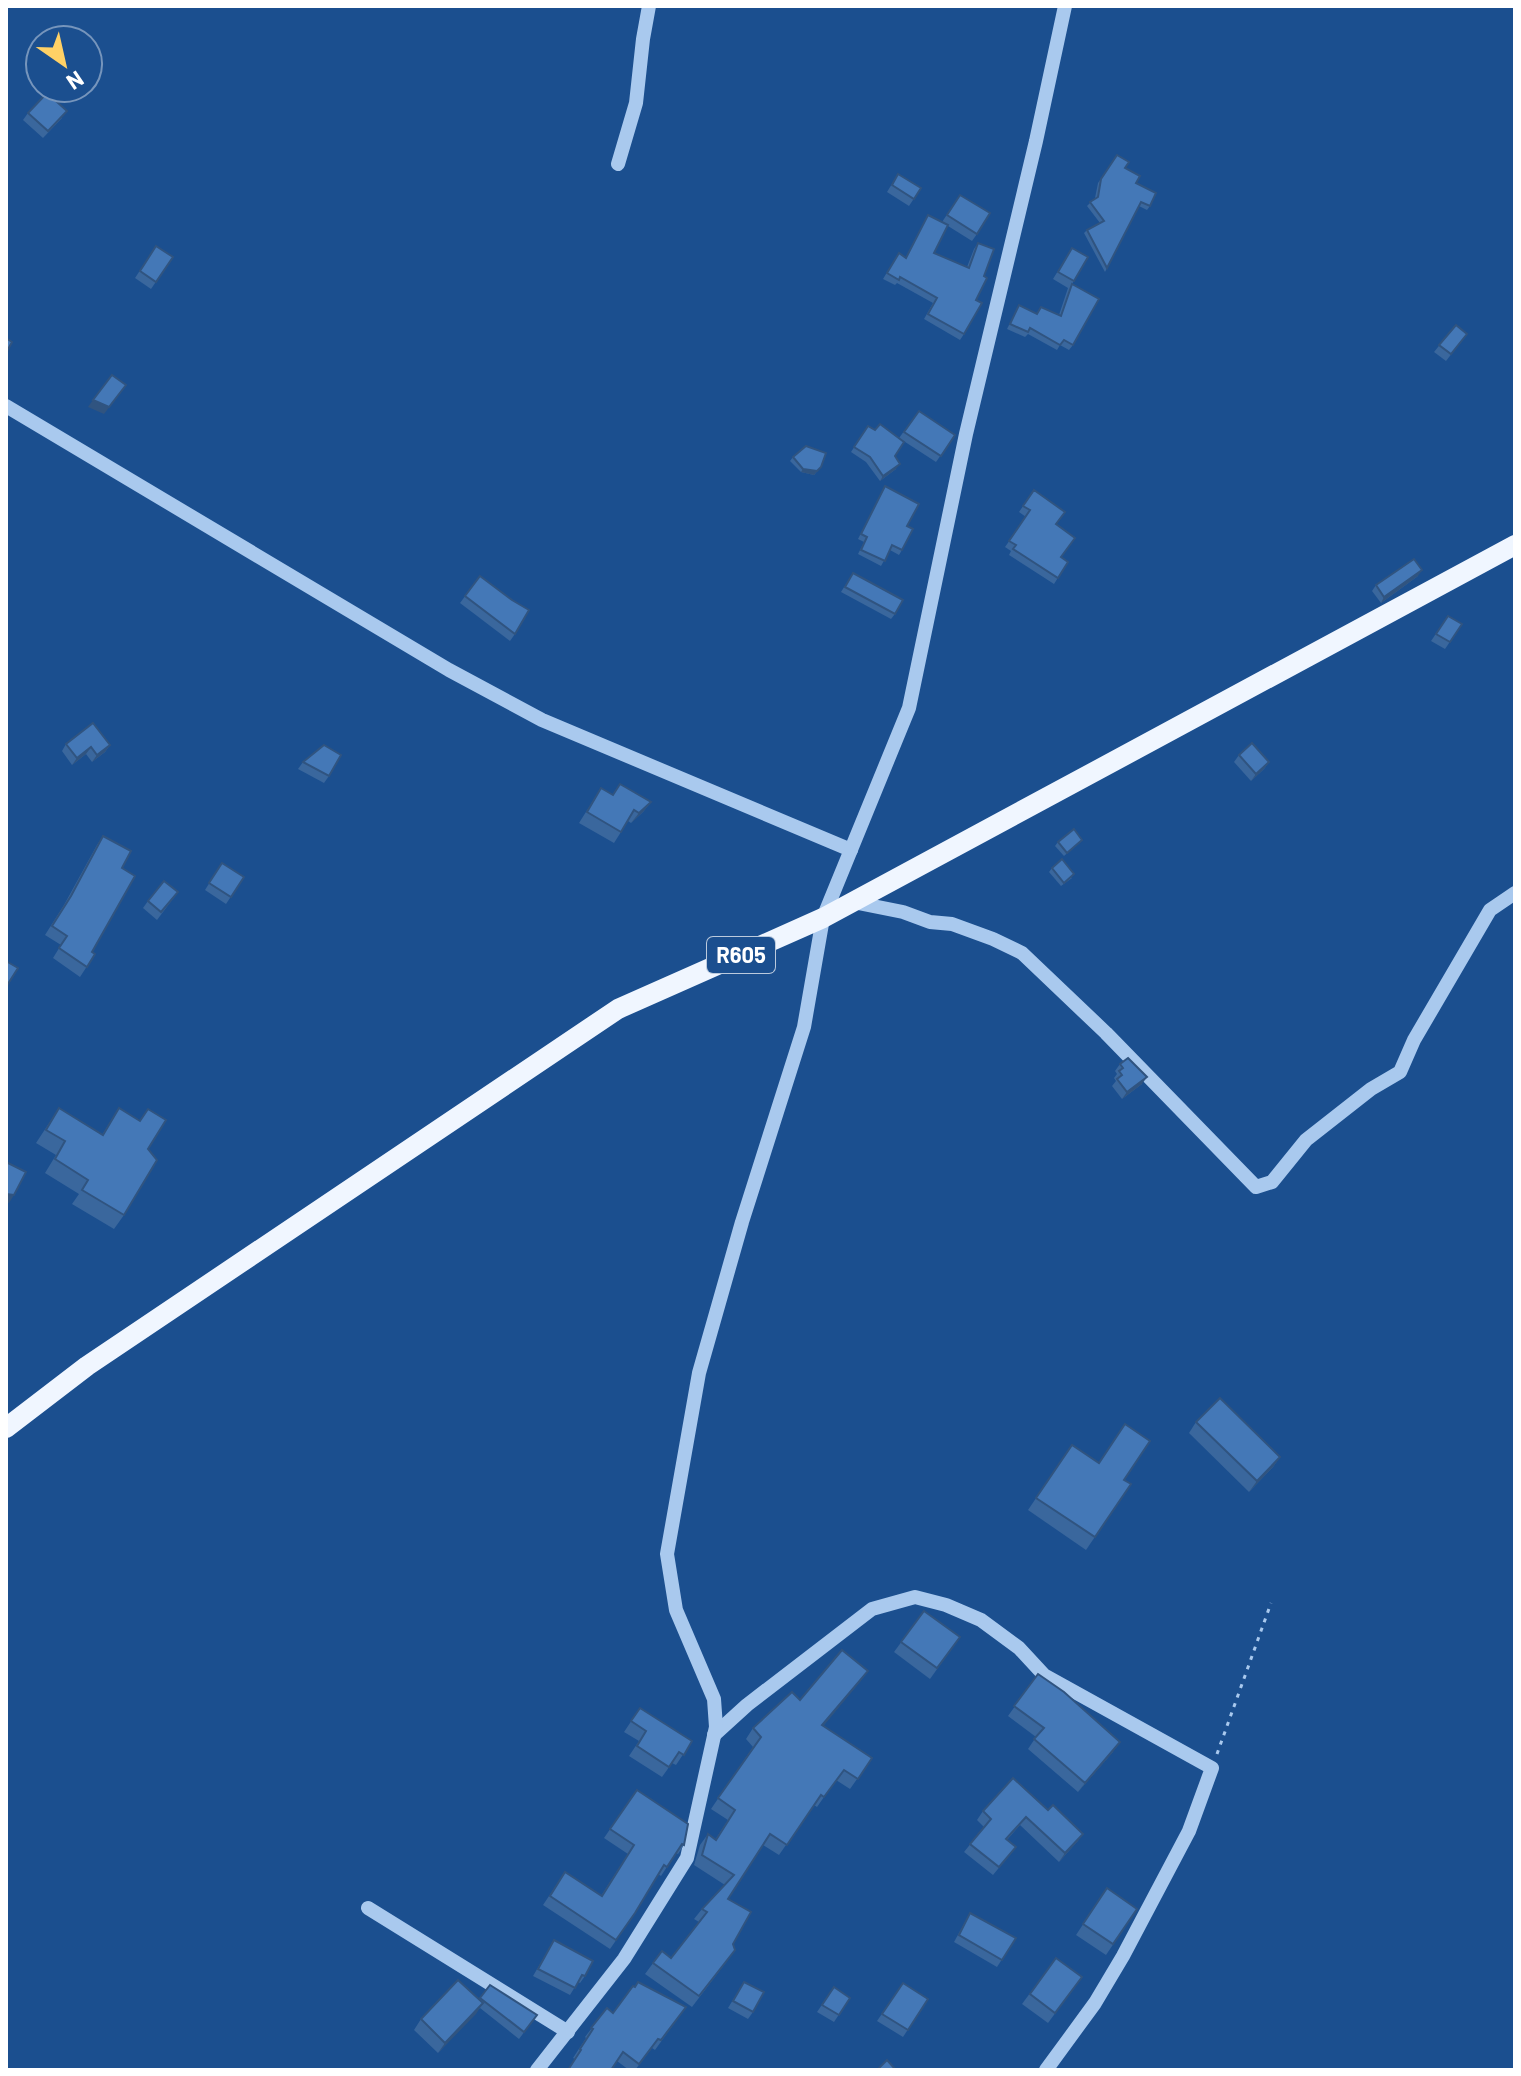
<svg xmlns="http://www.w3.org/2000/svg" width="1521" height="2076" font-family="Barlow,sans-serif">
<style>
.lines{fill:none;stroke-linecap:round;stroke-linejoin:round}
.path{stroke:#a9c9ee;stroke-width:3;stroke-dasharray:4 6;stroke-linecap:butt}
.minor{stroke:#a9c9ee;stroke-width:14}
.major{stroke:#f0f6ff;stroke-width:20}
.wall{fill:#3a679d}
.shaded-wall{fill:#305480}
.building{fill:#4478b7;stroke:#305480;stroke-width:2}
.labels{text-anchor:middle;stroke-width:6;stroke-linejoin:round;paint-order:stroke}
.shield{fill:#1b4f8f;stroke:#bbcadd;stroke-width:2}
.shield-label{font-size:22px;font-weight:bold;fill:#fff}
</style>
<rect width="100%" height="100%" fill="#1b4f8f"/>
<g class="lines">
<!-- path -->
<polyline class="path" points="1217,1754 1271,1603"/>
<!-- minor -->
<g class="minor">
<polyline points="618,164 636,103 643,39 649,6"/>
<polyline points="6,406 449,670 542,720 851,850"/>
<polyline points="853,902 903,912 930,922 952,924 993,939 1022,953 1106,1033 1256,1187 1272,1182 1306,1140 1371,1089 1400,1072 1414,1040 1490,910 1515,893"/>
<polyline points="714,1735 747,1705 872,1609 915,1597 946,1605 981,1620 1019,1648 1044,1675 1212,1768 1189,1831 1123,1956 1095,2003 1046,2070"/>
<polyline points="368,1908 568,2032"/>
<polyline points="537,2070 624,1959 687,1858 716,1727 714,1699 676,1610 667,1554 699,1373 742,1222 804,1027 823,918 909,708 966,434 1036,141 1065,6"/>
</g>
<!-- major -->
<polyline class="major" points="6,1428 87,1366 618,1009 823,918 1515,545"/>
</g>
<!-- wall -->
<g class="wall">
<polygon points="28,113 62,118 43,138 23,120"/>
<polygon points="1117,155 1150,206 1147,210 1139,206 1105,272 1084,233 1087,230 1100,223 1087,206 1095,198 1098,183"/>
<polygon points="898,174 921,188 909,206 887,192"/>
<polygon points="960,195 977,234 972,241 948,226 934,253 967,267 974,249 978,243 976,300 964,334 960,340 924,319 933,303 897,283 895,285 883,279 895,259 906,257 928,215 942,222"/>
<polygon points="156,246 173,257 151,289 135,278"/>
<polygon points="1072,248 1088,257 1072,284 1073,345 1069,350 1060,345 1057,350 1028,334 1025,337 1007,329 1019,305 1037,314 1059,315 1068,288 1053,279"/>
<polygon points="1456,325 1467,334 1446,361 1434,352"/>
<polygon points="919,411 955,435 936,462 899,438"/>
<polygon points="868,426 895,456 896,469 880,481 866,462 851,452"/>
<polygon points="793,457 821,467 814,475 801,472 790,461"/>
<polygon points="885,486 907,526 902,550 899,555 890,550 881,566 858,554 864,542 858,539"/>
<polygon points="1034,490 1056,524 1061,557 1068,562 1054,584 1009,555 1011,551 1005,547 1026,517 1019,512"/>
<polygon points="853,573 895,614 891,619 841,592"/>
<polygon points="480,576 515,634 510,641 460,603"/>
<polygon points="1418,576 1381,603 1372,591 1376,585"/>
<polygon points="1448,616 1462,624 1445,649 1431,641"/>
<polygon points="66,744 110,745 105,752 92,762 86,754 72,765 62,751"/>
<polygon points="1239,755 1269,762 1264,769 1251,781 1234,762"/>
<polygon points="303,762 329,776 324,783 298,769"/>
<polygon points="620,784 651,802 643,812 631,823 628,821 614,843 579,823 601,788 612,795"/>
<polygon points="103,836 122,868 92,952 95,954 80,977 53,958 61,945 45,935 64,905 97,845"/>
<polygon points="1082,840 1064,856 1055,846 1058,842"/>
<polygon points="222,863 244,877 226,904 205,890"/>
<polygon points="1052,868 1072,878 1061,886 1049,872"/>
<polygon points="178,892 157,920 143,908 148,901"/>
<polygon points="1120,1064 1142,1084 1122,1099 1112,1086 1116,1081 1114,1078 1117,1074 1115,1071"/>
<polygon points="59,1108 102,1135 119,1108 140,1121 148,1109 148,1149 124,1215 114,1229 72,1204 79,1194 45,1173 56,1155 36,1143"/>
<polygon points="1196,1422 1280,1457 1273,1467 1249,1492 1189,1433"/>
<polygon points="1072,1445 1131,1484 1086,1550 1028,1510"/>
<polygon points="924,1611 960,1637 930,1679 894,1652"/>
<polygon points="868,1671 823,1726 872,1758 850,1789 836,1780 817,1807 814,1805 779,1855 763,1845 728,1899 733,1944 727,1961 692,2007 645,1974 662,1951 671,1958 699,1922 694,1919 702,1909 725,1885 694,1865 700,1845 708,1834 715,1840 728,1820 711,1809 753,1747 746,1739 753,1728 800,1700"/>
<polygon points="1038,1674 1113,1752 1078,1792 1028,1749 1036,1737 1008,1716"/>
<polygon points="640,1708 692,1741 676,1765 672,1763 662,1777 629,1756 639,1741 624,1732"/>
<polygon points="637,1790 684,1845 678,1854 676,1853 661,1876 658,1874 635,1913 610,1949 543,1905 565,1872 601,1896 628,1854 604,1838"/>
<polygon points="1048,1810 1083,1834 1077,1842 1059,1862 1020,1825 1007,1840 1016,1847 993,1875 964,1852 984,1827 977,1820 983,1811"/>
<polygon points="1107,1888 1137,1909 1106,1955 1076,1935"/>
<polygon points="970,1913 1016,1938 997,1967 954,1942"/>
<polygon points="554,1940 585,1976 580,1983 578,1982 570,1995 533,1976"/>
<polygon points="1056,1958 1082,1977 1048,2023 1022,2004"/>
<polygon points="744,1982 753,2012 748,2019 728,2008"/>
<polygon points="903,1983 928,1999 903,2037 877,2021"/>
<polygon points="490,1985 537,2015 519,2039 480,2008 438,2053 414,2030 421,2019 479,1999"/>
<polygon points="834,1987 850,1998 834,2022 817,2012"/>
<polygon points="686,2007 655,2050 652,2048 635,2070 629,2070 617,2061 575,2059 573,2058 586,2038 585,2037 607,2008 613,2013"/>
</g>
<!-- shaded-wall -->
<g class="shaded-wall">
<polygon points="121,392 104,414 88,407 93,400"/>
<polygon points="900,464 896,469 880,481 883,476"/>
<polygon points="821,467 814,475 801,472 803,469"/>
<polygon points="1422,570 1418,576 1381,603 1384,597"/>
<polygon points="110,745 105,752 92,762 97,755"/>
<polygon points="91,747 86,754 72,765 77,758"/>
<polygon points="1269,762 1264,769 1251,781 1256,774"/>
<polygon points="651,802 643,812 631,823 639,813"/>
<polygon points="1147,1077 1142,1084 1122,1099 1127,1092"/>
<polygon points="6,1194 14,1195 9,1203 6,1202"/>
<polygon points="1280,1457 1273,1467 1249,1492 1257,1481"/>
<polygon points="868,1671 860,1682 815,1736 822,1725"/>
<polygon points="1120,1742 1113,1752 1078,1792 1085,1783"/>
<polygon points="1083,1834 1077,1842 1059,1862 1065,1853"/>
<polygon points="483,2003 476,2014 438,2053 445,2043"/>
</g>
<!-- building -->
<g class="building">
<polygon points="47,93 67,111 48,131 28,113"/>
<polygon points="1117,155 1129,162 1125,168 1140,176 1136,183 1156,193 1150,206 1141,202 1107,268 1087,230 1104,221 1090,202 1098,197 1101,179"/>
<polygon points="898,174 921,188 914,199 892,185"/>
<polygon points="960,195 990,213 977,234 947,215"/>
<polygon points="928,215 948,225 934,253 969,268 978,243 994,249 984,276 987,278 976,300 982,303 964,334 928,314 937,298 900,277 899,280 887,273 899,253 906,258"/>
<polygon points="156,246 173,257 156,282 140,271"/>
<polygon points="1072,248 1088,257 1074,281 1058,272"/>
<polygon points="1072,284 1099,299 1073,345 1064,340 1060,345 1030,328 1028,332 1010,324 1019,305 1037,314 1041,307 1061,316"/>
<polygon points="1456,325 1467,334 1451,354 1439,345"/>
<polygon points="6,338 12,342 6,353"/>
<polygon points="112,375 126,385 109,407 93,400"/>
<polygon points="919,411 955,435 941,456 904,432"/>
<polygon points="880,424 904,442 895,456 900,464 883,476 870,457 854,447 868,426 875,430"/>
<polygon points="806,446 826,453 821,467 817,471 803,469 793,457"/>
<polygon points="885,486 919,504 907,526 913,529 902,550 892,545 885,561 861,550 867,537 861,534"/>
<polygon points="1034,490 1065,512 1056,524 1075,538 1061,557 1068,562 1058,578 1013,549 1016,545 1009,541 1030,510 1023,506"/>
<polygon points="1414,559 1422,570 1384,597 1376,585"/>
<polygon points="853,573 903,600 895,614 845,587"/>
<polygon points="480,576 512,600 529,610 515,634 465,596"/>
<polygon points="1448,616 1462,624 1450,642 1436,634"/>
<polygon points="93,723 110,745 97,755 91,747 77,758 66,744"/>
<polygon points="1252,743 1269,762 1256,774 1239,755"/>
<polygon points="324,745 341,755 329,776 303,762"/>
<polygon points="620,784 651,802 639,813 634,810 621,832 587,812 601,788 613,795"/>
<polygon points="1074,829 1082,840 1067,853 1058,842"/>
<polygon points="103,836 131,851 122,868 135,876 92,952 95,954 87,967 59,948 67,936 52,926 71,896"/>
<polygon points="1062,859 1074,874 1064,883 1052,868"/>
<polygon points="222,863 244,877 231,897 209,883"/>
<polygon points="164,881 178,892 161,912 148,901"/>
<polygon points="6,961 18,968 6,987"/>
<polygon points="1128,1058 1147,1077 1127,1092 1117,1079 1122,1075 1119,1071 1123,1068 1120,1064"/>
<polygon points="59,1108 103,1135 119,1108 140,1121 148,1109 166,1120 148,1149 157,1160 124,1215 82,1190 88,1180 55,1159 65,1141 46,1130"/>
<polygon points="6,1162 26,1172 14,1195 6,1194"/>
<polygon points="1220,1398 1280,1457 1257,1481 1196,1422"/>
<polygon points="1125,1424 1150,1441 1124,1480 1131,1484 1095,1537 1036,1498 1072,1445 1099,1463"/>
<polygon points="924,1611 960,1637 937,1668 901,1642"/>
<polygon points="842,1650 868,1671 822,1725 872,1758 858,1779 844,1770 824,1797 821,1795 787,1845 770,1834 728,1899 751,1912 733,1944 735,1950 699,1996 653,1963 662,1951 671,1958 707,1912 702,1909 734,1875 702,1855 708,1834 716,1840 735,1810 718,1798 761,1737 753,1728 792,1692 800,1700"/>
<polygon points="1038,1674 1064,1692 1120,1742 1085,1783 1034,1739 1044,1728 1014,1706"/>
<polygon points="640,1708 692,1741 684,1755 679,1752 669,1767 637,1746 646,1731 631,1721"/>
<polygon points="1013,1778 1048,1810 1053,1805 1083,1834 1065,1853 1026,1817 1006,1839 1016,1847 999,1867 970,1844 991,1819 983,1811"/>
<polygon points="637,1790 688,1824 684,1845 682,1844 667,1867 664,1865 635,1913 616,1940 550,1896 565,1872 602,1896 634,1845 610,1829"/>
<polygon points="1107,1888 1137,1909 1113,1944 1083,1924"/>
<polygon points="970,1913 1016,1938 1002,1960 959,1935"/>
<polygon points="554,1940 593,1961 585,1976 582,1975 575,1988 538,1969"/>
<polygon points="1056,1958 1082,1977 1055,2013 1030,1994"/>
<polygon points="458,1980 483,2003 445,2043 421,2019"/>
<polygon points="638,1982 686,2007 661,2040 658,2039 639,2064 623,2052 611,2070 568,2070 581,2050 580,2049 593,2029 591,2028 607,2008 613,2013 633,1986 635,1987"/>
<polygon points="744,1982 764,1992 753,2012 733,2001"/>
<polygon points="903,1983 928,1999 908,2030 882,2014"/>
<polygon points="490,1985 537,2015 524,2032 480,1998"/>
<polygon points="834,1987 850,1998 839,2015 822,2005"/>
<polygon points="887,2060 896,2070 877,2070"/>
</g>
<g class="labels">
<!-- shield labels -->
<rect class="shield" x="707" y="937" width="68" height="36" rx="6"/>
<g class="shield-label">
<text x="741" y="963">R605</text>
</g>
</g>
<!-- border -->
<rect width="1521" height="2076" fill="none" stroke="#ffffff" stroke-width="16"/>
<!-- north arrow -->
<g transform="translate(64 64) rotate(146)"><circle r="38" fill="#1b4f8f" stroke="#7695bc" stroke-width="2"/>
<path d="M0-6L14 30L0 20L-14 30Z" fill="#ffd166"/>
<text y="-12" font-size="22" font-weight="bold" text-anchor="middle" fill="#ffffff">N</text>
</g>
</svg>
